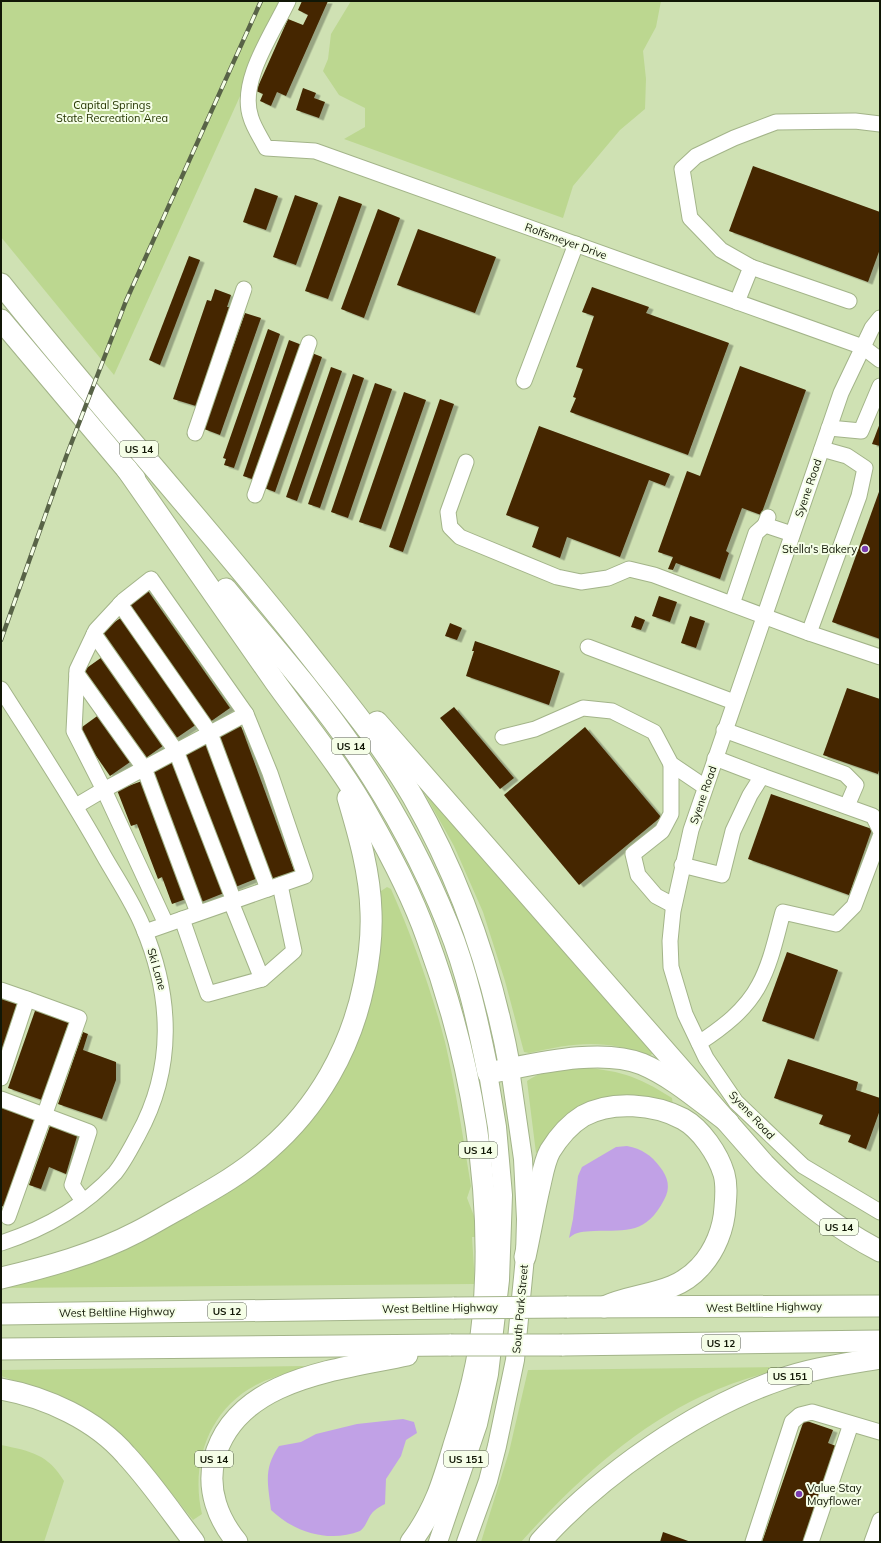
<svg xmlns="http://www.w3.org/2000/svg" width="881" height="1543" font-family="Mulish,sans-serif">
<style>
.green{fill:#bcd790}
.water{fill:#c1a1e6}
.building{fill:#442704;filter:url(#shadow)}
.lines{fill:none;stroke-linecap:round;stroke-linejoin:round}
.minor-casing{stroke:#a3b489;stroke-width:17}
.major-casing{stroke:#a3b489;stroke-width:20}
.highway-casing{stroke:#a3b489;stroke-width:23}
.minor{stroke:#fff;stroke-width:15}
.major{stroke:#fff;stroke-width:18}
.highway{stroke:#fff;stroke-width:21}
.rail-casing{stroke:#586347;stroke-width:4.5}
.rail{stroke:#f5fee7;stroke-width:3;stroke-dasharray:9;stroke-linecap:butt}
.highway-bridge-casing{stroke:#a3b489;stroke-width:23;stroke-linecap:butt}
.highway-bridge{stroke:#fff;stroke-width:21}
.poi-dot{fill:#7a3bb0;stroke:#f5fee7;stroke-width:1.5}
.labels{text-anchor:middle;stroke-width:4;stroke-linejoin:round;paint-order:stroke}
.shield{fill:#f5fee7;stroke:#555c4a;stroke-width:1}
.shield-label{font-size:10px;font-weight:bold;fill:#111706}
.park-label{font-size:11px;fill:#243400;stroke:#f5fee7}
.street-label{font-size:11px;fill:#111706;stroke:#f5fee7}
.poi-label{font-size:11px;fill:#111706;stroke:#f5fee7;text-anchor:end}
</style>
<defs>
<filter id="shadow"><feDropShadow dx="4.5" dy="2.5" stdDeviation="0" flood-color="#0004"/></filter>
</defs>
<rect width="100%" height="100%" fill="#cfe1b3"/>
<!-- green -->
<g class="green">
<polygon points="1,1 283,1 114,375 1,237"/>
<polygon points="351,1 661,1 656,27 643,51 646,79 645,109 620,130 573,186 563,218 344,139 365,127 365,108 339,95 323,71 328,59 331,34"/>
<path d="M426,796H428L655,1052L649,1056C605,1038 573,1043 529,1053L524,1052L505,981L483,912L454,846Z"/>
<path d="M387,887L391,889C413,939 431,989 445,1042C456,1089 463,1138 471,1186L467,1198L479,1229L478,1237H472L475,1284L1,1288L130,1244L332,1092L353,1053L362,1032L374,991L380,949L381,891Z"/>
<path d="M576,1067C618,1070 636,1075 672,1098L673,1106L622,1096L536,1153L527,1081C540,1071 559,1070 576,1067Z"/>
<path d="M305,1366C291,1373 274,1376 260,1383C209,1407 190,1463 202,1514L193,1520L135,1448L121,1437L30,1386L1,1376V1370Z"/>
<path d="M777,1367V1370C751,1377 726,1385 702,1396C632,1429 572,1485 521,1542H481L509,1452L528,1370Z"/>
<path d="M1,1445C30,1451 48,1454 64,1481L44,1542L1,1541Z"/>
</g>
<!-- water -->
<g class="water">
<path d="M627,1146C642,1149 651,1155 660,1167C668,1177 671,1188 664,1200C646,1234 628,1230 594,1231C583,1232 577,1231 569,1238L573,1219L578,1176L582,1167L616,1147Z"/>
<path d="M403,1419L414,1422L417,1433L406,1440L401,1456L386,1479L385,1504C381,1506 377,1508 374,1511C368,1516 367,1526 360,1531C330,1543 295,1533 271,1510C268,1484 263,1469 279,1446L301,1442L316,1434L357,1424Z"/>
</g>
<!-- building -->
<g class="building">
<polygon points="302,1 328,1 286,96 277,92 271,106 260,101 263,94 256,91 288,19 303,25 308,15 298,10"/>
<polygon points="303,88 316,93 314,98 325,102 319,118 296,110"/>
<polygon points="753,166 880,212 880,249 868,282 729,231"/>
<polygon points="255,188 278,196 266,230 243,222"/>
<polygon points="295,195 318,203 296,265 273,257"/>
<polygon points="339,196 362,204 328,299 305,291"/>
<polygon points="378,209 400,218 364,318 341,309"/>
<polygon points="418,229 496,257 475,313 397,285"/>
<polygon points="189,256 200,260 160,365 149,360"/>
<polygon points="592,287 649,307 646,313 729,343 688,455 570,412 576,398 573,397 583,369 576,367 594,316 582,312"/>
<polygon points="215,289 231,295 227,307 230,307 196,406 173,399 207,300 211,301"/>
<polygon points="245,313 261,318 220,435 204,429"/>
<polygon points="268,329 280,334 234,468 224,465 226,459 223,458"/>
<polygon points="289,340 302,345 255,480 243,476"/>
<polygon points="312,353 322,357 275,492 264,488"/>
<polygon points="740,366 806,390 761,515 742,508 726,551 729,553 720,579 676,563 673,570 668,569 673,557 658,552 687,471 700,476"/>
<polygon points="331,367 342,371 297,501 286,497"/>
<polygon points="353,374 364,378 320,508 308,504"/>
<polygon points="375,383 392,389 348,518 331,512"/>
<polygon points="404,392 426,400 381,529 359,522"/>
<polygon points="440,399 454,404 403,552 389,547"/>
<polygon points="880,423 880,446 872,444"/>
<polygon points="539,426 670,474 665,486 649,480 620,557 567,537 560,558 532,547 539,527 506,515"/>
<polygon points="880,489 880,639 832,622"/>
<polygon points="146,588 230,708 210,722 126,602"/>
<polygon points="659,596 677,602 670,622 652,616"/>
<polygon points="635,616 645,620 641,630 631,627"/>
<polygon points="690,616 705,621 696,648 681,643"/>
<polygon points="122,617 197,724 175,739 100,632"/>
<polygon points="450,623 462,628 457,640 445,636"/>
<polygon points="475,641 560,671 549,705 466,676 474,651 472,651"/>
<polygon points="105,655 167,743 143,760 81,672"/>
<polygon points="847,688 880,699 880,767 878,774 823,755"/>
<polygon points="454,707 514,778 500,789 440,718"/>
<polygon points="100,714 133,760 110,776 78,730"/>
<polygon points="241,726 295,873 268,883 214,736"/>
<polygon points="585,727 661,817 579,885 504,795"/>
<polygon points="207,744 258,878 233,888 182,753"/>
<polygon points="174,761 224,893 199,903 149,771"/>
<polygon points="142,781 186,899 172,904 162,877 158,879 137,824 131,826 117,790"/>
<polygon points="771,794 872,829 849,895 748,859"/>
<polygon points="787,952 838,970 814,1039 762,1021"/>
<polygon points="1,996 21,1003 1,1058"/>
<polygon points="36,1008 70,1019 42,1100 8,1088"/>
<polygon points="83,1032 88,1034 83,1050 116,1062 116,1080 102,1119 58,1104"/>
<polygon points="788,1059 858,1082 856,1090 880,1098 880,1110 866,1149 848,1142 851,1135 819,1124 823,1115 774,1098"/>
<polygon points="2,1106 36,1118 5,1207 1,1206"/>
<polygon points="51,1123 78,1133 66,1174 49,1167 41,1189 29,1185"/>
<polygon points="804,1420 833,1430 828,1443 836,1446 804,1542 762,1542"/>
<polygon points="663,1532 691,1542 660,1542"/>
</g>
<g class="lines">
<!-- minor casing -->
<g class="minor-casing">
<g id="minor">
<path d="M288,1C273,33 238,82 251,118C254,128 261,138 266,148L315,151L863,347L880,360"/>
<polyline points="751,267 849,301"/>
<polyline points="737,302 751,267 721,250 690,218 682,169 696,156 734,138 776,122 855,121 880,124"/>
<polyline points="880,318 872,328 841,393 691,830 673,911 670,941 671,967 685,1014 706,1058 736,1102 803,1166 880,1212"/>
<polyline points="524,381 576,244"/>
<polyline points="829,428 861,431 880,386"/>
<polyline points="195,433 244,289"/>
<polyline points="466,462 448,512 450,527 460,537 557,577 581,582 608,578 629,569 654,575 809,633 859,496 865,468 847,456 822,449"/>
<polyline points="255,495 309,343"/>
<polyline points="768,517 765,525 792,534"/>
<polyline points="120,604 210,733 268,889"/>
<polyline points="732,604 756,533 765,525"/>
<polyline points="809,633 880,657"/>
<polyline points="94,634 176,751 234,901"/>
<polyline points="588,647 734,702"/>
<polyline points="77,674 144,768 198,913"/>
<path d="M1,689C36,744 72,798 104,856C117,879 133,902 143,927C172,996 175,1068 138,1135C131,1148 124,1162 115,1173C84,1207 44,1229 1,1243"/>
<polyline points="724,730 845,774 856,785 847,806"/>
<polyline points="503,737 535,729 583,708 612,711 654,732 671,764 705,787"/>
<polyline points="671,764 671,814 662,831 633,854 638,875 656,896 673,905"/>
<polyline points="762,776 873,816 880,830"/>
<polyline points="76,806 98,793 246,714 270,773 305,876 145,932"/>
<polyline points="682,865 722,875 733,831 750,795 762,776 715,758"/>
<polyline points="231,902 262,979"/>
<polyline points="182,919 208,994 262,979 294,951 280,885"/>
<polyline points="166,924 104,790 74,731 77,670 96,630 123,601 151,579 246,714"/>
<polyline points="1,990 27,999"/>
<path d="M699,1043C722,1028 746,1010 759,985C771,963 776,937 783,912L836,924L854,906L880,837"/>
<polyline points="1,1078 27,999 79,1018 8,1217"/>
<polyline points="1,1099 89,1132 72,1185 83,1201"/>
<polyline points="753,1542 792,1422 800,1415 812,1412 880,1432"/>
<polyline points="811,1542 851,1424"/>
<polyline points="872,1542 880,1520"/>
</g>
</g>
<!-- major casing -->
<g class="major-casing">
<g id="major">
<polyline points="438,1542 478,1424 489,1374 500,1280 503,1195 497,1127 488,1073"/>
<polyline points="466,1542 488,1481 497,1446 515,1360 525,1257 526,1219 523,1159 510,1069"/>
</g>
</g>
<!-- highway casing -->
<g class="highway-casing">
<g id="highway">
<path d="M1,284C98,406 203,521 300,643C339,693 381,742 413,797C461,881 493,974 510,1069"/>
<polyline points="1,320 135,479"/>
<path d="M126,468C176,539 226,611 276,683C307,726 342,768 368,815C390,854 412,895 427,938C471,1057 495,1191 483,1318C479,1362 468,1402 454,1445C443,1482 435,1510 411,1542"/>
<path d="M226,589C268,641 315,693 352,747C390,802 423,863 448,925C467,972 478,1023 488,1073C532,1065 599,1047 642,1064C673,1077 701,1102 728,1122"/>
<path d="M377,722L764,1164C798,1199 836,1228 880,1251"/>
<path d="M525,1257C530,1234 534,1211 539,1189C542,1177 544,1162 550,1151C558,1138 570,1124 583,1116C612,1100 655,1104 683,1119C701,1129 718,1154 724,1174C727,1185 726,1196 725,1207C724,1228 715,1251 700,1267C674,1296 637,1292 604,1307"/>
<path d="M1,1278C47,1267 95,1254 137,1232C153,1224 167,1215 182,1207C212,1190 243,1173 268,1150C318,1107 351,1048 364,984C369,960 372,936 371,912C370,873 359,835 348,798"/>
<polyline points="567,1307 880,1306"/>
<polyline points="1,1314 454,1308"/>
<polyline points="562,1345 880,1341"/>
<polyline points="1,1349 451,1345"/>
<path d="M1,1389C46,1397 96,1420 126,1455C151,1482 172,1513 194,1542"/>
<path d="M237,1542C218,1519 207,1490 214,1460C235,1378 338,1370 407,1355"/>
<path d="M540,1542C599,1476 695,1409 779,1380C812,1368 846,1364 880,1358"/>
</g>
</g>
<!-- minor -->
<use href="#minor" class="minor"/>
<!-- major -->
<use href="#major" class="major"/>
<!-- highway -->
<use href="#highway" class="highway"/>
<!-- rail casing -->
<g class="rail-casing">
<polyline id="rail" points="1,640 66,457 126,301 261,1"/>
</g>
<!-- rail -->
<use href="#rail" class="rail"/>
<!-- highway-bridge casing -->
<g class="highway-bridge-casing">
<g id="highway-bridge">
<polyline points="454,1308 567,1307"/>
<polyline points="451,1345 562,1345"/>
</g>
</g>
<!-- highway-bridge -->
<use href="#highway-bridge" class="highway-bridge"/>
</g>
<!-- markers -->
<g class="poi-dot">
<circle cx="865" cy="549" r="4"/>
<circle cx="799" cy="1494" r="4"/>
</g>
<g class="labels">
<!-- shield labels -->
<g class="shield">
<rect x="120" y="441" width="38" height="16" rx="3"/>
<rect x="332" y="738" width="38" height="16" rx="3"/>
<rect x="459" y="1142" width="38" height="16" rx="3"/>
<rect x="820" y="1219" width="38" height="16" rx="3"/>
<rect x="208" y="1303" width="38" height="16" rx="3"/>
<rect x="702" y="1335" width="38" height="16" rx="3"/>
<rect x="768" y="1368" width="44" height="16" rx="3"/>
<rect x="195" y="1451" width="38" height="16" rx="3"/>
<rect x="444" y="1451" width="44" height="16" rx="3"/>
</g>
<g class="shield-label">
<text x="139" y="453">US 14</text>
<text x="351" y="750">US 14</text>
<text x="478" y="1154">US 14</text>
<text x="839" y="1231">US 14</text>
<text x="227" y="1315">US 12</text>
<text x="721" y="1347">US 12</text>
<text x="790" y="1380">US 151</text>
<text x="214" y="1463">US 14</text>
<text x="466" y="1463">US 151</text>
</g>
<!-- park labels -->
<g class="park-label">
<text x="112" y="109">Capital Springs<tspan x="112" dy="13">State Recreation Area</tspan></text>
</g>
<!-- street labels -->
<g class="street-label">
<text transform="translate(566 241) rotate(20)" y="4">Rolfsmeyer Drive</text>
<text transform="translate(808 488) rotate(-71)" y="4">Syene Road</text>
<text transform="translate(703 795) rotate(-71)" y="4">Syene Road</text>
<text transform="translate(157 969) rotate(74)" y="4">Ski Lane</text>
<text transform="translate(752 1115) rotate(47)" y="4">Syene Road</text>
<text transform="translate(764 1307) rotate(-1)" y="4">West Beltline Highway</text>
<text transform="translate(440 1308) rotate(-1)" y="4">West Beltline Highway</text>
<text transform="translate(520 1309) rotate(-85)" y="4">South Park Street</text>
<text transform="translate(117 1312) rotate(-1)" y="4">West Beltline Highway</text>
</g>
<!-- poi labels -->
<g class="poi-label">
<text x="857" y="553">Stella's Bakery</text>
<text x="807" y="1492" text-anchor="start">Value Stay<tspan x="807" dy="13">Mayflower</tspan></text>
</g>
</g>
<!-- border -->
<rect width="881" height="1543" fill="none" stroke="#111706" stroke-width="4"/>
</svg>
